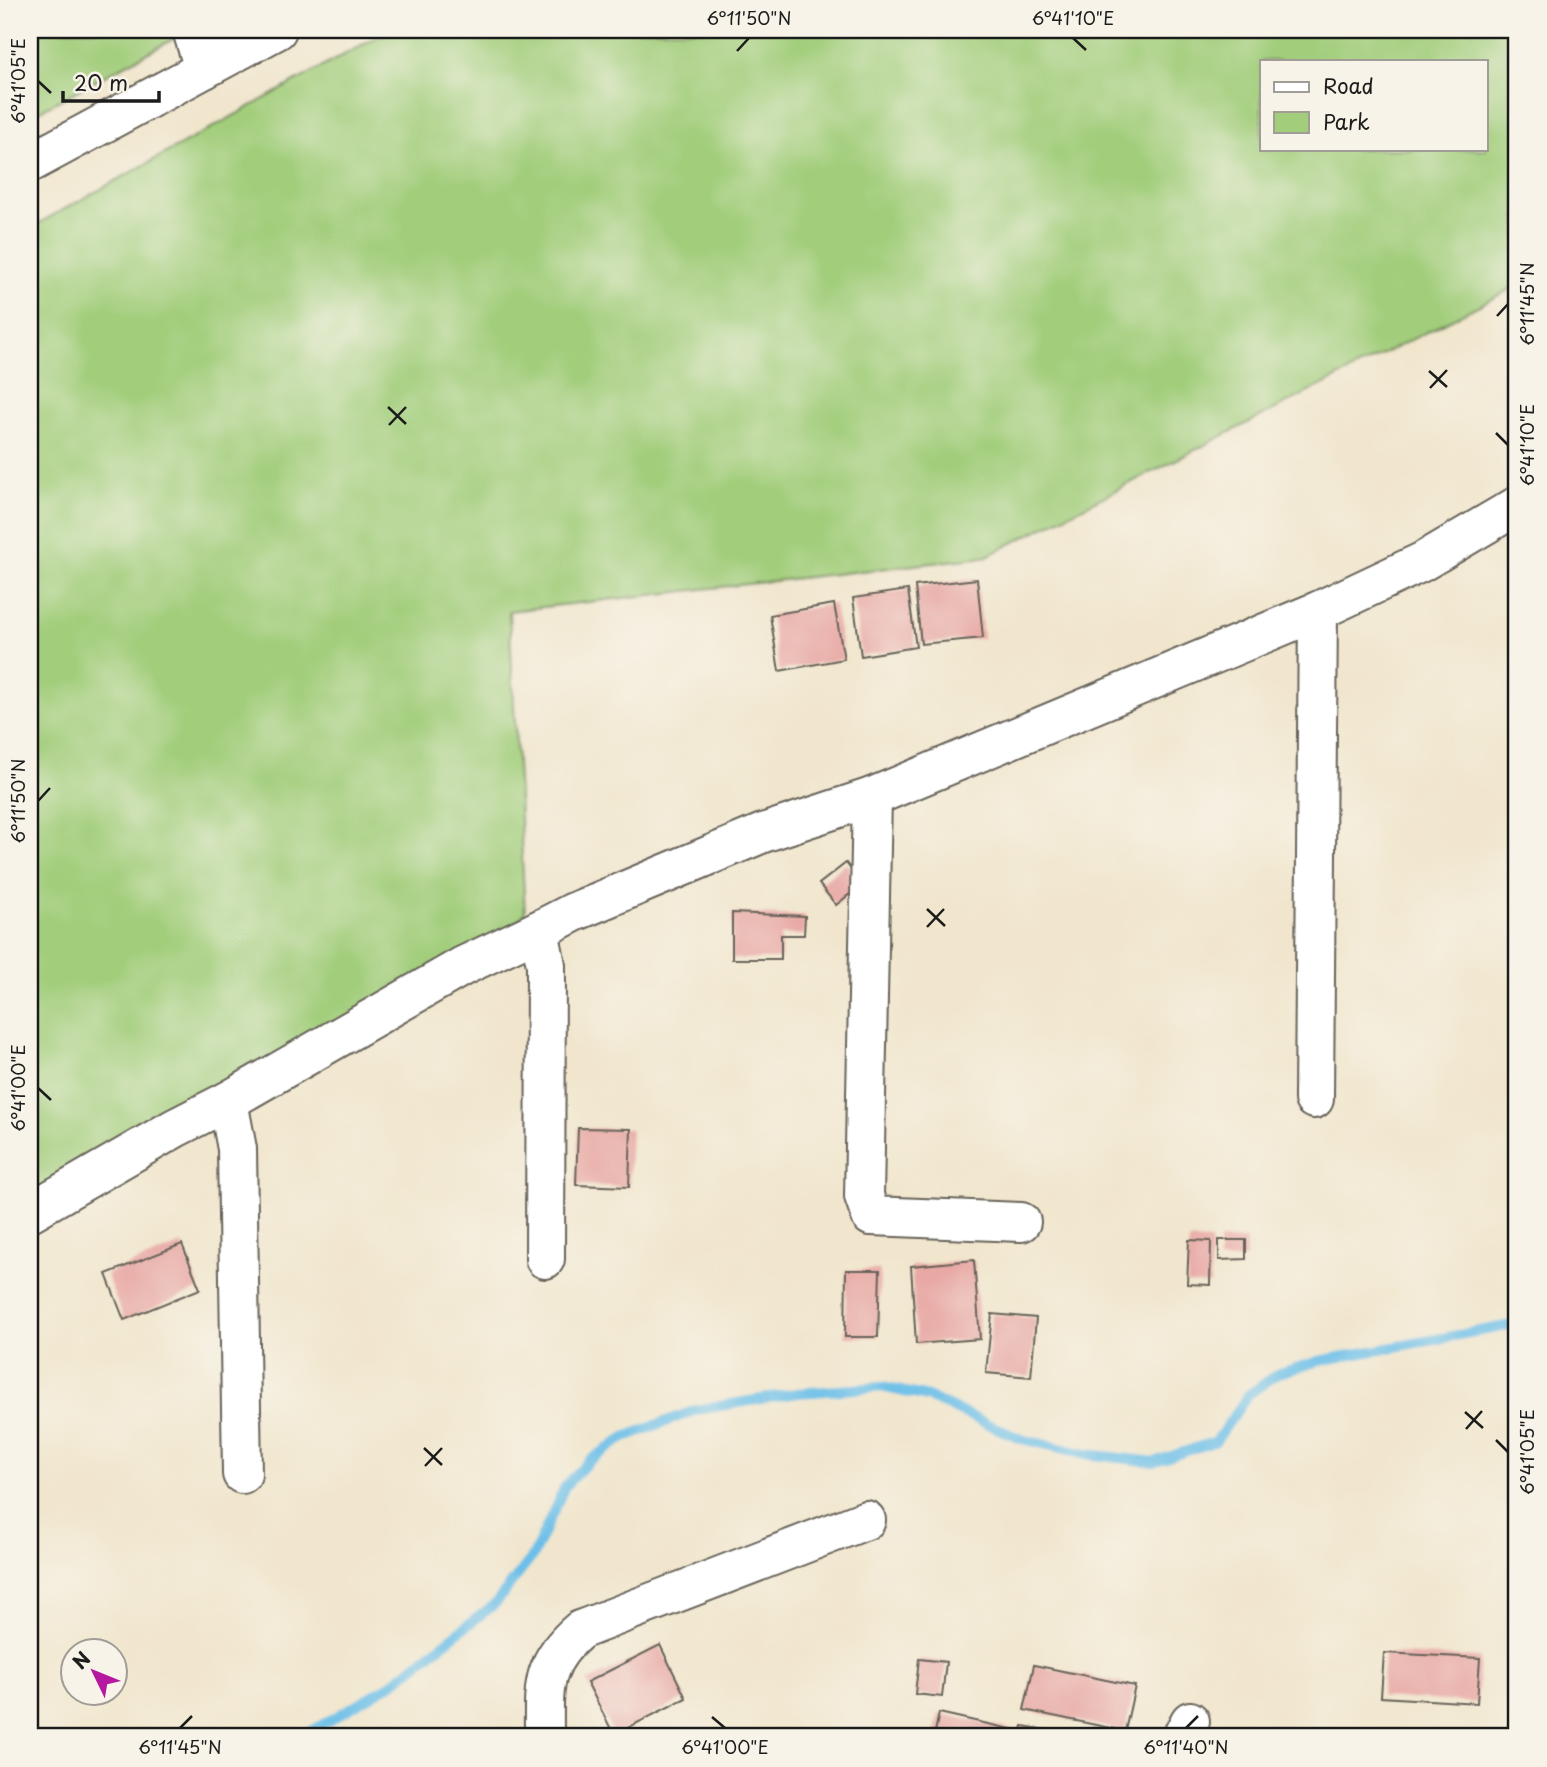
<svg xmlns="http://www.w3.org/2000/svg" width="1547" height="1767" font-family="'Playpen Sans',sans-serif">
<style>
.green{fill:#a2ce7b;stroke:#5f754c;stroke-width:2;fill-rule:evenodd}
.lines{fill:none;stroke-linecap:round;stroke-linejoin:round}
.stream{stroke:#6cbfe8;stroke-width:10}
.building{fill:#e8a8a4}
.minor-casing{stroke:#67635a;stroke-width:42}
.minor{stroke:#fff;stroke-width:38}
.ticks{fill:none;stroke:#1c1c1c;stroke-width:2.5}
.neatline{fill:none;stroke:#1c1c1c;stroke-width:2.5}
.ticks-label{font-size:18px;text-anchor:middle;fill:#1c1c1c}
</style>
<rect width="100%" height="100%" fill="#f7f3e8"/>
<filter id="ink" filterUnits="userSpaceOnUse"><feTurbulence type="fractalNoise" baseFrequency=".0143" numOctaves="2"/><feDisplacementMap in="SourceGraphic" scale="14" xChannelSelector="R" yChannelSelector="G"/><feConvolveMatrix kernelMatrix="1 2 1 2 8 2 1 2 1" color-interpolation-filters="sRGB"/></filter>
<filter id="wash" filterUnits="userSpaceOnUse"><feTurbulence type="fractalNoise" baseFrequency=".00686" numOctaves="4" result="noise"/><feDisplacementMap in="SourceGraphic" scale="28" xChannelSelector="R" yChannelSelector="G"/><feGaussianBlur stdDeviation="1.57" result="paint"/><feColorMatrix in="noise" values="0 0 0 0 0 0 0 0 0 0 0 0 0 0 0 0 0 1.4 0 .05"/><feComposite in="paint" operator="in"/></filter>
<g filter="url(#wash)">
<rect width="100%" height="100%" fill="#f1e6cd"/>
<!-- green -->
<g class="green">
<polygon points="30,30 190,30 30,116"/>
<path d="M389,30H1517V286L985,557L509,611L525,913L505,933L30,1206V228ZM1262,61H1486V149H1262Z"/>
</g>
<g class="lines">
<!-- stream -->
<polyline class="stream" points="301,1737 390,1685 495,1604 533,1556 565,1486 589,1461 625,1437 696,1410 797,1393 882,1387 928,1397 1021,1439 1086,1454 1154,1462 1216,1441 1249,1394 1279,1373 1319,1361 1517,1324"/>
</g>
<g id="blocks">
<!-- building -->
<g class="building">
<polygon points="977,579 983,638 921,644 915,586"/>
<polygon points="908,590 916,647 861,656 853,598"/>
<polygon points="834,604 844,659 779,671 770,615"/>
<polygon points="846,863 862,884 836,905 819,884"/>
<polygon points="732,913 805,916 804,935 781,935 781,959 732,959"/>
<polygon points="578,1128 631,1129 629,1187 576,1185"/>
<polygon points="1189,1240 1211,1241 1210,1285 1187,1284"/>
<polygon points="1219,1240 1246,1240 1246,1259 1219,1260"/>
<polygon points="182,1244 200,1289 124,1320 106,1274"/>
<polygon points="974,1260 980,1339 916,1344 911,1266"/>
<polygon points="846,1270 880,1270 878,1337 845,1337"/>
<polygon points="992,1314 1036,1318 1031,1377 986,1373"/>
<polygon points="660,1645 686,1698 614,1735 587,1682"/>
<polygon points="1384,1653 1480,1658 1477,1703 1381,1697"/>
<polygon points="919,1659 946,1662 942,1697 915,1694"/>
<polygon points="1034,1665 1135,1686 1125,1731 1024,1710"/>
<polygon points="939,1713 1015,1730 1014,1737 934,1737"/>
<polygon points="1023,1726 1080,1736 1080,1737 1020,1737"/>
</g>
</g>
</g>
<g filter="url(#ink)">
<use href="#blocks" fill-opacity="0" stroke="#67635a" stroke-width="2"/>
<g class="lines">
<!-- minor casing -->
<g class="minor-casing">
<g id="minor">
<polyline points="192,30 204,69"/>
<polyline points="30,163 277,30"/>
<polyline points="872,797 864,1196 871,1216 1021,1222"/>
<polyline points="1314,1099 1318,611"/>
<polyline points="228,1101 463,966 539,930"/>
<polyline points="30,1212 175,1128 228,1101 237,1149 242,1474"/>
<polyline points="545,1259 546,965 539,930 574,912 763,833 872,797 1318,611 1422,562 1517,506"/>
<path d="M544,1737C544,1688 540,1664 580,1630L866,1520"/>
<polyline points="1182,1737 1190,1721"/>
</g>
</g>
<!-- minor -->
<use href="#minor" class="minor"/>
</g>
</g>
<!-- ticks -->
<path class="ticks" d="M1073,38L1086,50M737,51L749,38M38,81L51,93M1497,316L1508,304M1429,371L1447,387M1430,388L1447,370M388,407L406,424M389,425L406,407M1496,433L1508,445M38,801L50,788M927,909L945,926M927,927L944,909M38,1088L51,1100M1465,1412L1483,1428M1466,1429L1482,1411M1496,1440L1508,1452M424,1448L442,1465M425,1466L442,1448M712,1717L725,1728M180,1728L192,1716M1186,1728L1198,1716"/>
<!-- margin -->
<rect width="1547" height="1767" fill="none" stroke="#f7f3e8" stroke-width="77"/>
<!-- legend -->
<rect x="1260" y="60" width="228" height="91" fill="#f7f3e8" stroke="#9f9d96" stroke-width="2"/>
<rect x="1274" y="82" width="35" height="10" fill="#ffffff" stroke="#9f9d96" stroke-width="2"/>
<text x="1323" y="94" font-size="21" fill="#1c1c1c">Road</text>
<rect x="1274" y="112" width="35" height="21" fill="#a2ce7b" stroke="#9f9d96" stroke-width="2"/>
<text x="1323" y="130" font-size="21" fill="#1c1c1c">Park</text>
<!-- north arrow -->
<g transform="translate(94 1672) rotate(313)"><circle r="33" fill="#f7f3e8" stroke="#9f9d96" stroke-width="2"/>
<path d="M0-5L12 26L0 18L-12 26Z" fill="#b5179e"/>
<text y="-10" font-size="19" font-weight="bold" text-anchor="middle" fill="#1c1c1c">N</text>
</g>
<!-- scale -->
<path d="M63 91v10h96v-10" fill="none" stroke="#1c1c1c" stroke-width="3.5"/>
<text x="74" y="91" font-size="21" fill="#1c1c1c" stroke="#f7f3e8" stroke-width="5" paint-order="stroke">20 m</text>
<rect x="38" y="38" width="1470" height="1690" class="neatline"/>
<g class="ticks-label">
<text x="749" y="25">6°11'50"N</text>
<text x="1073" y="25">6°41'10"E</text>
<text transform="translate(19 81) rotate(-90)" y="6">6°41'05"E</text>
<text transform="translate(1528 304) rotate(-90)" y="6">6°11'45"N</text>
<text transform="translate(1528 445) rotate(-90)" y="6">6°41'10"E</text>
<text transform="translate(19 801) rotate(-90)" y="6">6°11'50"N</text>
<text transform="translate(19 1088) rotate(-90)" y="6">6°41'00"E</text>
<text transform="translate(1528 1452) rotate(-90)" y="6">6°41'05"E</text>
<text x="180" y="1754">6°11'45"N</text>
<text x="725" y="1754">6°41'00"E</text>
<text x="1186" y="1754">6°11'40"N</text>
</g>
</svg>
